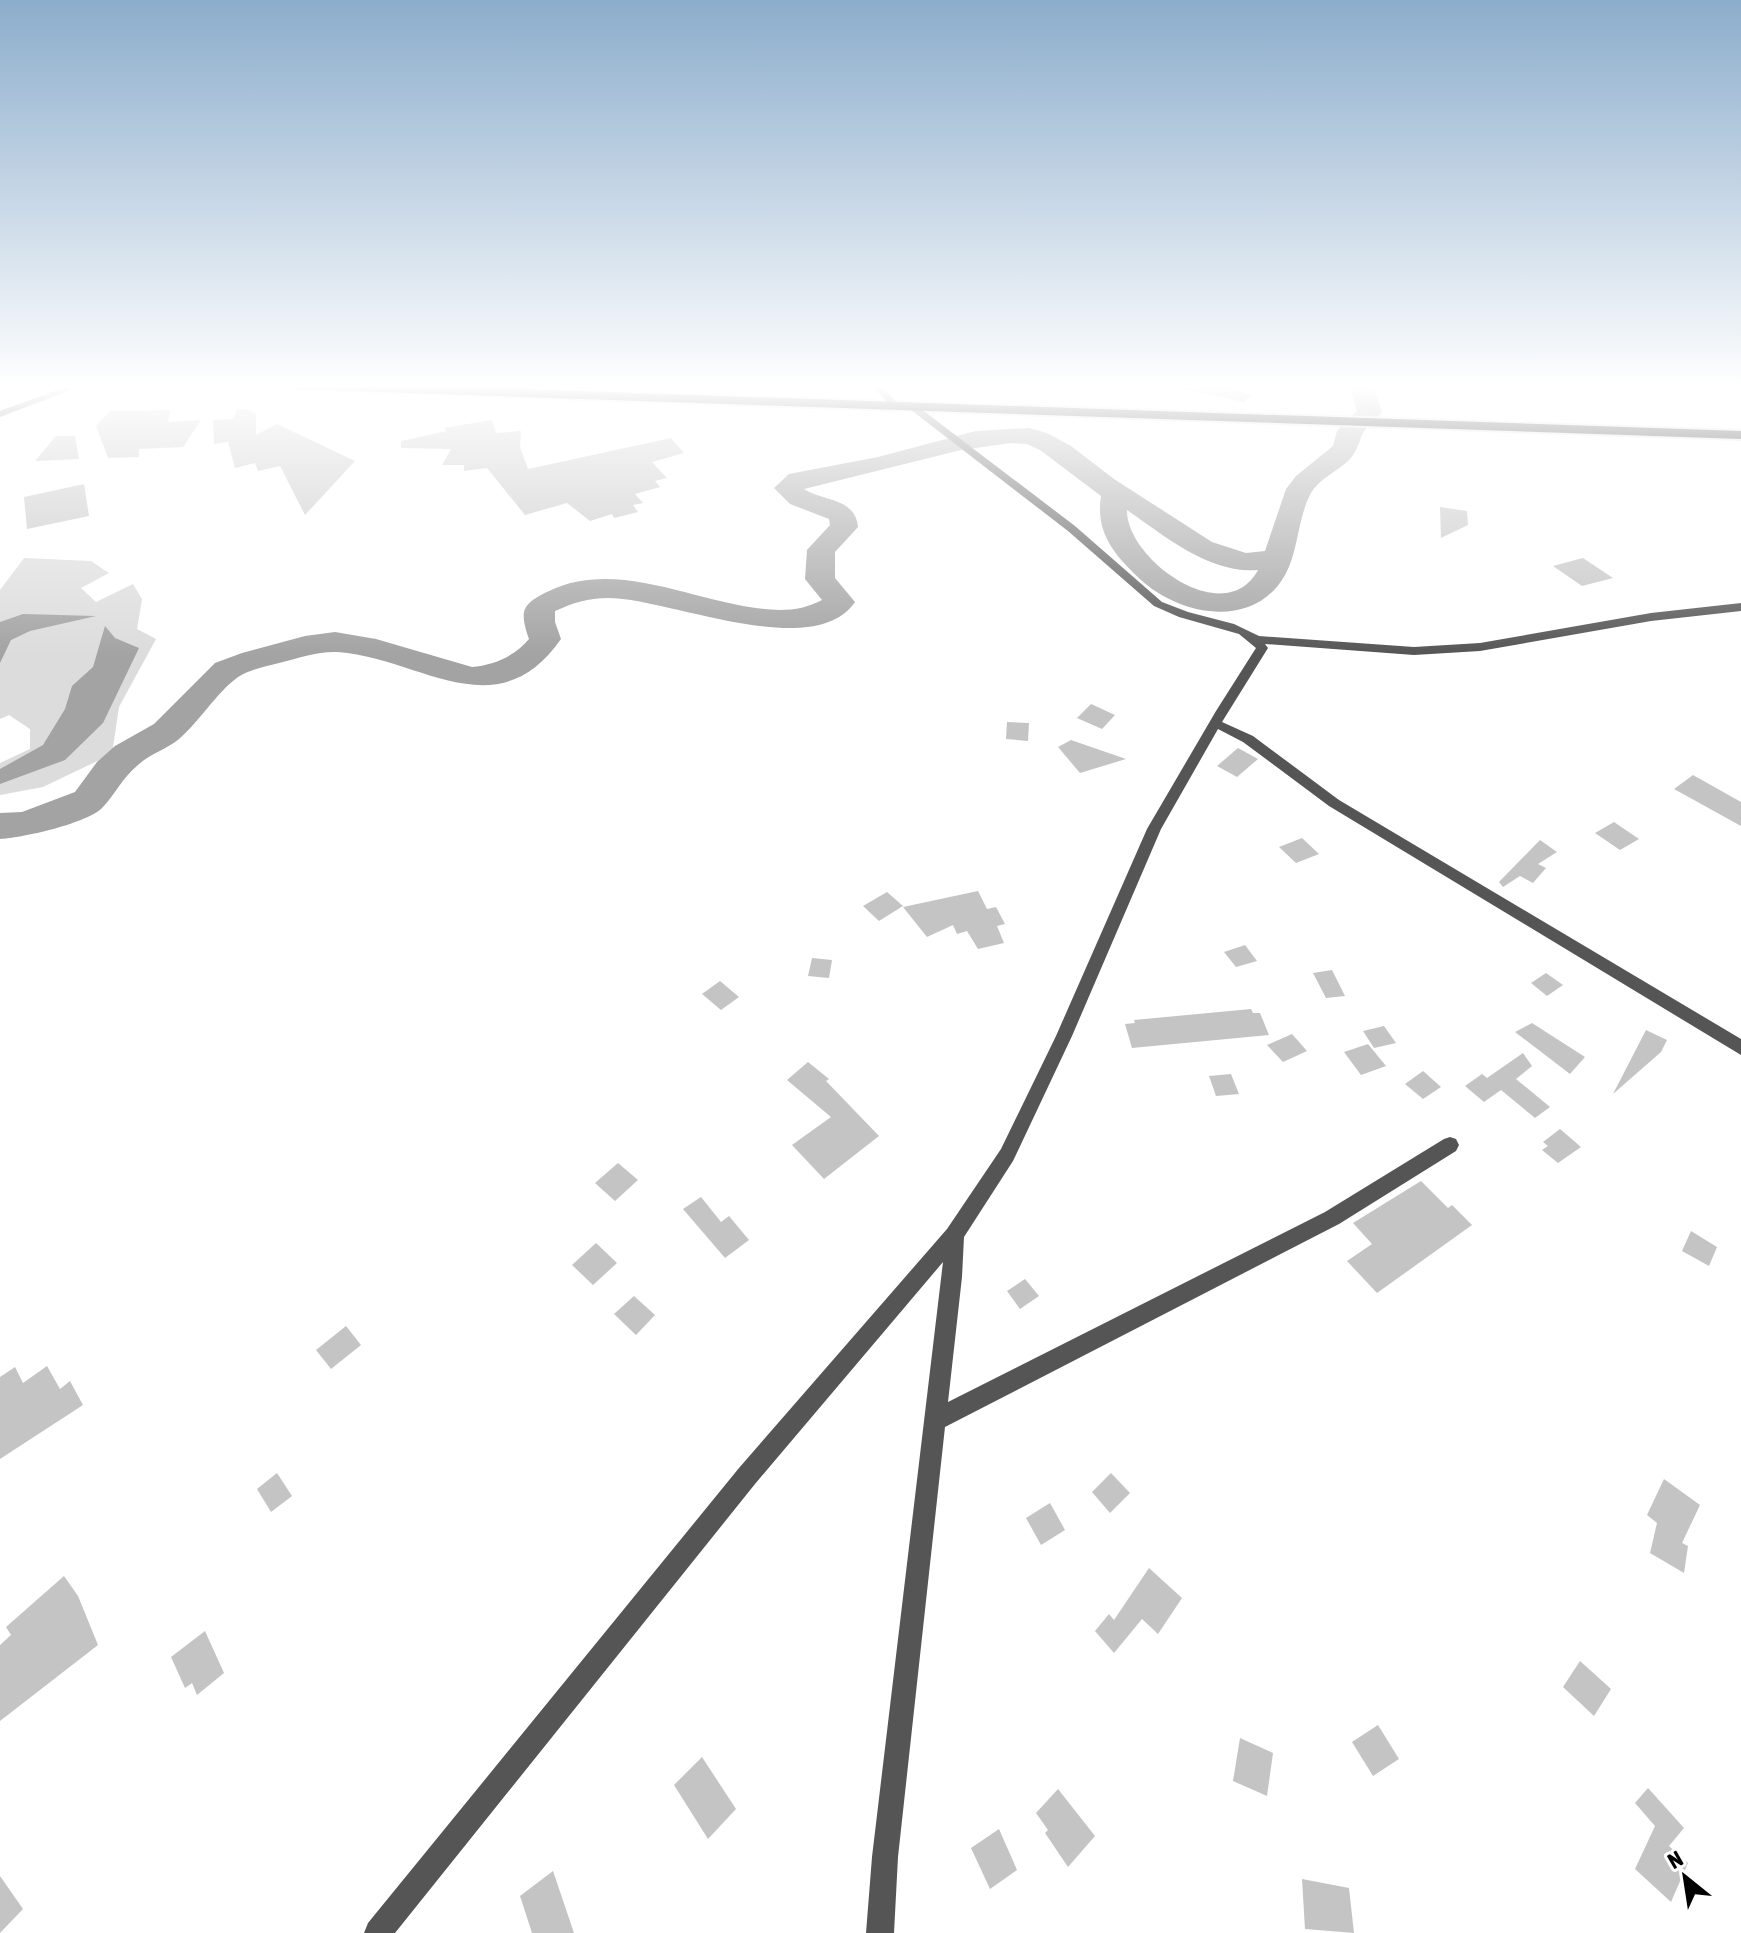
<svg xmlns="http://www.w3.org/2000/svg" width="1741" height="1933" font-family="'Asap Condensed',sans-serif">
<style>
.green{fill:#dcdcdc}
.water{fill:#a3a3a3}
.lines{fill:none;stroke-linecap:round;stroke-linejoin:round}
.river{fill:#a3a3a3;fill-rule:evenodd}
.building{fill:#c4c4c4}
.highway-casing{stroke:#dbdbdb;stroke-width:4}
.street{fill:#555;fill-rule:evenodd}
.highway{fill:#000;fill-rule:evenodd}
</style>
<rect width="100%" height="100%" fill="#fff"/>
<!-- green -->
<polygon class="green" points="24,558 91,561 109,573 81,588 96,602 133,584 142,599 137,629 156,639 119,707 112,754 43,787 0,795 0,763 30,749 30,729 9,715 0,719 0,590"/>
<!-- water -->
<g class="water">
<polygon points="1125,385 1223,385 1251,395 1244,402 1189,390"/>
<polygon points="23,614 96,616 30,631 11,640 0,663 0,622"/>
<polygon points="105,626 115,638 139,648 103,723 65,760 0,784 0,769 43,745 65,709 72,686 93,667"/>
</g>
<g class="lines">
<!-- river -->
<path class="river" d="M1349,385H1373L1382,412C1377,420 1365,426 1362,435C1358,445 1356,453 1348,461C1336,472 1319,479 1311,493C1297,519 1299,550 1285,575C1254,630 1181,616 1141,580C1115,556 1095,533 1101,496L1040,450L1027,444L1011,443L961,450L804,489C824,502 855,497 858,527L835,552V578L855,602C813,663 669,598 608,598C588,598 573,603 555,611V622L561,639C497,731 420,658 338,652C319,651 298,658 279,663C266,666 249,670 238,677C216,693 200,721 179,739C167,749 150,754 138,765C123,777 116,793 103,807C89,823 22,838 0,839V813L22,812L75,792L97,762L115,746L154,724L215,663L242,653L305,636L335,632L376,639L472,667C494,665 515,656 529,639C519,610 522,604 549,591C622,556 705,609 780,610C796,610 808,607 822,600L805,579L807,550L830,525L829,519L790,504L774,488L789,474L878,457L976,431L1029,428L1047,433L1071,446L1114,479L1212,542L1246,553L1265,551L1286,489L1296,476L1333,446L1337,431L1357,411ZM1127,510C1165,536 1209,574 1258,570C1225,631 1126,559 1127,510Z"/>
</g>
<!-- building -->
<g class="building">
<polygon points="237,409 246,409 256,414 256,435 277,424 355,461 305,515 280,466 258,471 255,463 235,468 228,442 214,444 213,420 233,419"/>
<polygon points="170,410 168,422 201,420 183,447 139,449 139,457 108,458 96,426 110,411"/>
<polygon points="492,420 496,433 521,431 520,447 528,469 671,438 684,453 652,462 667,478 655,481 660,487 635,494 643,503 633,505 638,512 614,518 612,514 590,521 567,503 525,515 487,468 464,471 464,465 442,465 451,449 401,448 401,441 447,431 444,428"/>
<polygon points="56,436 75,436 79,459 35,461"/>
<polygon points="84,484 89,516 27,529 24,497"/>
<polygon points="1440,507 1467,511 1468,525 1441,538"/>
<polygon points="1583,558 1613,578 1582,586 1553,566"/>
<polygon points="1091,704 1115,715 1102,729 1077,718"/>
<polygon points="1007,722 1029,723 1028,741 1006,739"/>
<polygon points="1071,740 1126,759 1080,773 1058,747"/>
<polygon points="1238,748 1258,759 1237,777 1217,766"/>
<polygon points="1693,775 1741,802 1741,826 1674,789"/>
<polygon points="1614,822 1639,839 1620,850 1595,833"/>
<polygon points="1302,838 1319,854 1296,863 1279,847"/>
<polygon points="1540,840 1557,852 1538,864 1546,868 1533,883 1520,876 1503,887 1499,882"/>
<polygon points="978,891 987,909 996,907 1005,924 997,926 1004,943 978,949 967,931 957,934 953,925 927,937 903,907"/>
<polygon points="887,892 903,906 879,921 863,906"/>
<polygon points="1245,945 1257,961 1236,967 1224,952"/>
<polygon points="812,958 832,960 829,978 808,976"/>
<polygon points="1332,970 1345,996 1326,998 1313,973"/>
<polygon points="1546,973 1563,985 1547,996 1531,983"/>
<polygon points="720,981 739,997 721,1010 702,994"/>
<polygon points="1251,1009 1253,1013 1260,1013 1269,1035 1132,1048 1125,1024 1135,1023 1134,1020"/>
<polygon points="1532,1023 1585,1057 1570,1074 1515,1032"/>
<polygon points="1384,1026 1396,1043 1374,1048 1363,1031"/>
<polygon points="1646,1030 1667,1040 1661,1052 1613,1094"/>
<polygon points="1292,1034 1307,1051 1283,1062 1267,1045"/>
<polygon points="1368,1044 1386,1066 1361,1075 1344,1052"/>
<polygon points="1523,1053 1532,1066 1516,1079 1550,1107 1535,1118 1501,1090 1484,1102 1465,1086 1482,1074 1487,1078"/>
<polygon points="808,1062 829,1079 826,1081 879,1136 824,1179 792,1145 831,1117 787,1080"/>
<polygon points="1423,1071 1441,1087 1423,1099 1405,1084"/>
<polygon points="1231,1074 1239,1094 1216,1096 1209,1076"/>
<polygon points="1560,1129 1581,1147 1558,1163 1542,1150 1548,1146 1543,1142"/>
<polygon points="618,1163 638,1180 615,1201 595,1183"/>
<polygon points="1421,1181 1448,1208 1452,1205 1472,1225 1377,1293 1347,1261 1372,1244 1353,1223"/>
<polygon points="701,1197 721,1222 729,1216 749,1240 725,1258 683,1209"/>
<polygon points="1691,1231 1717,1247 1709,1266 1682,1251"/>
<polygon points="596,1243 617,1263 593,1285 572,1265"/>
<polygon points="1025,1279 1039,1296 1020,1309 1007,1291"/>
<polygon points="634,1296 655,1315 636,1335 614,1314"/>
<polygon points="346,1326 361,1345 331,1369 316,1350"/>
<polygon points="47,1366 60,1389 70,1381 83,1405 0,1459 0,1377 15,1367 23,1383"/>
<polygon points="277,1473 292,1496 271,1512 257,1489"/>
<polygon points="1111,1473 1130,1493 1110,1513 1092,1492"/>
<polygon points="1664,1479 1700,1505 1682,1543 1688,1546 1684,1573 1650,1553 1657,1523 1647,1515"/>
<polygon points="1050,1503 1065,1530 1041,1545 1026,1518"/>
<polygon points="1149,1568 1182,1598 1158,1634 1142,1619 1114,1653 1095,1631 1109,1614 1114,1620"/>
<polygon points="64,1576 78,1596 98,1645 0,1721 0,1645 11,1635 6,1627"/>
<polygon points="205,1631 224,1673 197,1695 192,1683 185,1688 171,1657"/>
<polygon points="1580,1661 1611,1689 1594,1716 1563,1687"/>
<polygon points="1378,1725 1399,1759 1373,1776 1352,1742"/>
<polygon points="1240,1738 1273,1753 1267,1796 1233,1781"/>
<polygon points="702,1757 736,1809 708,1839 674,1785"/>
<polygon points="1648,1788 1684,1828 1669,1846 1688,1863 1671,1902 1635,1869 1655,1826 1635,1803"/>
<polygon points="1058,1789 1095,1836 1068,1867 1045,1833 1048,1830 1036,1813"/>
<polygon points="999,1829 1017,1870 990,1889 971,1848"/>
<polygon points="553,1871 574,1933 532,1933 520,1896"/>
<polygon points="0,1876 23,1909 0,1933"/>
<polygon points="1302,1879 1349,1888 1354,1933 1305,1929"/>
</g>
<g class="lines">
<!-- highway casing -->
<g class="highway-casing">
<polygon id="highway" points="287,385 403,385 1741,431 1741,439 294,389"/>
</g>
<!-- street -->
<g class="street">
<polygon points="71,385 84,385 0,417 0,411"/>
<polygon points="872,385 881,385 896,402 896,406 890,406"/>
<polygon points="906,402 912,402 1075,526 1162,602 1188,612 1234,624 1259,636 1414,647 1480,643 1651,613 1741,603 1741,611 1651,621 1480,651 1414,655 1265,644 1268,648 1222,722 1253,736 1339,800 1741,1039 1741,1055 1329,806 1243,742 1218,729 1161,829 1072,1036 1013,1161 964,1237 962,1277 948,1402 1325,1212 1444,1139 1450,1137 1456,1139 1459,1145 1456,1151 1339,1224 945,1427 898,1857 894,1933 866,1933 872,1857 943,1262 755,1484 395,1933 364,1933 368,1923 739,1468 947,1229 1001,1149 1056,1036 1147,829 1216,711 1256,648 1239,634 1179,617 1154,606 1068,531 906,406"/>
</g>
<!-- highway -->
<use href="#highway" class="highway"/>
</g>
<!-- sky -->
<linearGradient id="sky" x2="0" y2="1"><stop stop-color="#8cadcc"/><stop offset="0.59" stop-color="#fff"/><stop offset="1" stop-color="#fff" stop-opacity="0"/></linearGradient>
<rect width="1741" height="655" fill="url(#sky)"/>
<!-- north arrow -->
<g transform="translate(1685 1877) rotate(330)" stroke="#ffffff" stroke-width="6" paint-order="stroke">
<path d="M0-6L14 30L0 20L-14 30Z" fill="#000000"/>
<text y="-12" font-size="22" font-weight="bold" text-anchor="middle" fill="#000000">N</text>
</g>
</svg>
